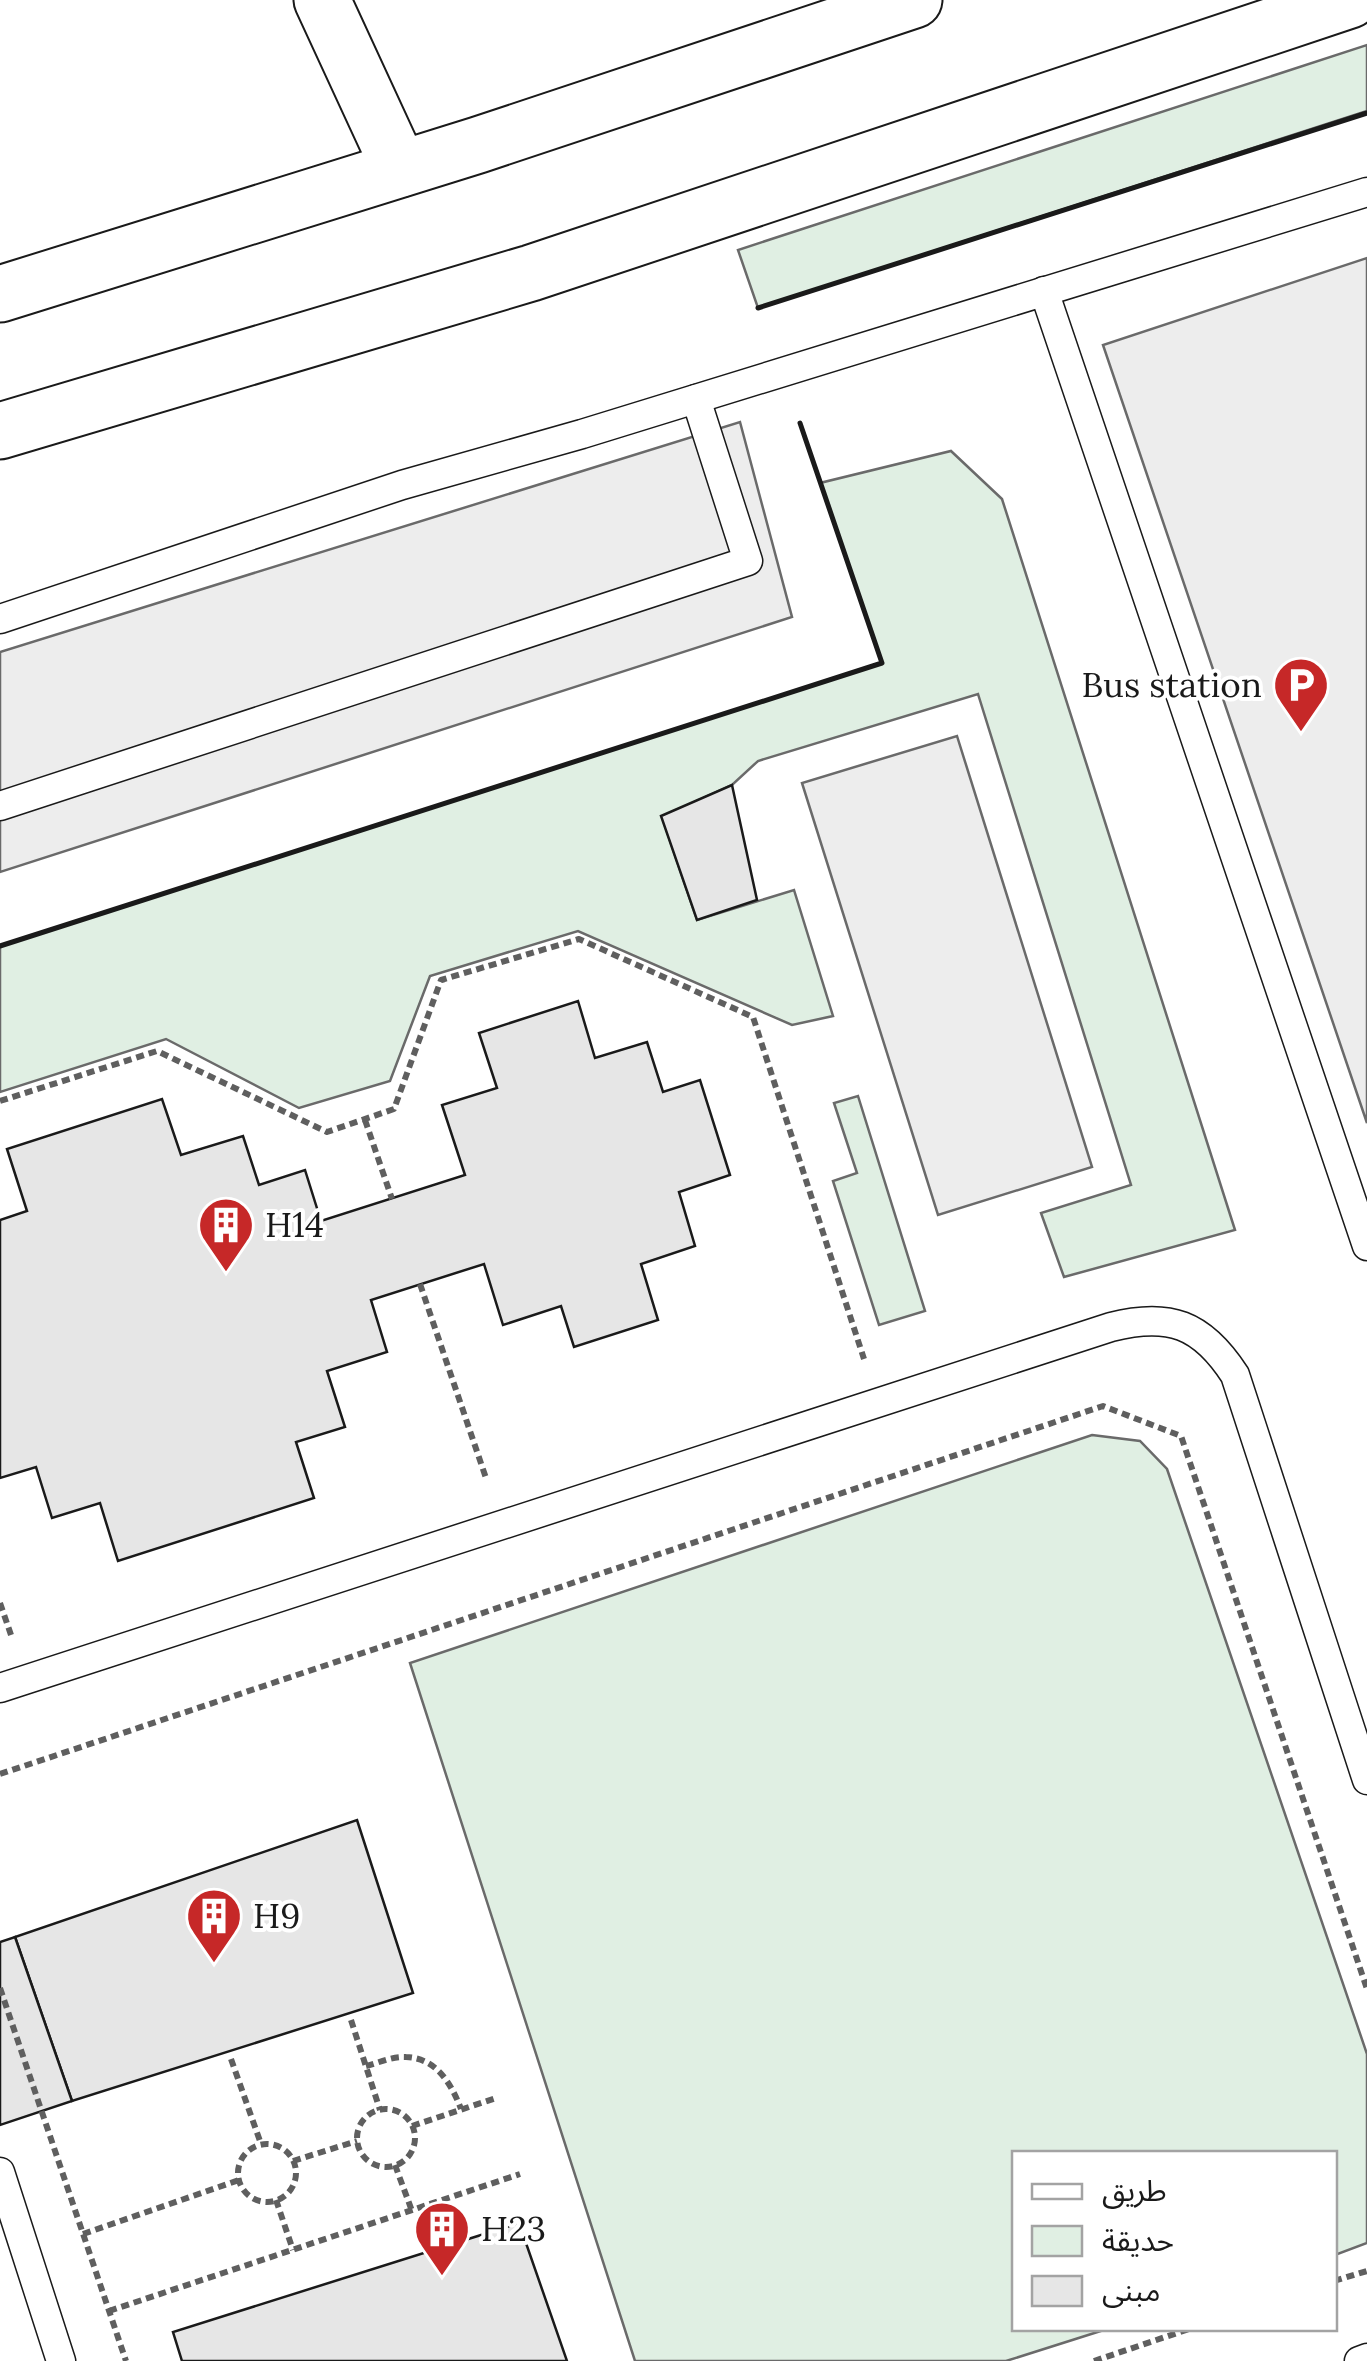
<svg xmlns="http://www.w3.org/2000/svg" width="1367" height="2361" font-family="Lora,'Noto Sans Arabic',serif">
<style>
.green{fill:#e0efe3;stroke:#6a6a6a;stroke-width:2.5}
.parking{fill:#ededed;stroke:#6a6a6a;stroke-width:2.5}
.building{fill:#e6e6e6;stroke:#1a1a1a;stroke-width:2.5}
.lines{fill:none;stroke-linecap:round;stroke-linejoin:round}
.lane-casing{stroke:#1a1a1a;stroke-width:31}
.street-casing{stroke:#1a1a1a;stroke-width:59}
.secondary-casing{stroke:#1a1a1a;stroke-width:59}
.path{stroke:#5f5f5f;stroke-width:6;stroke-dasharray:8 5;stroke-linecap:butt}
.lane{stroke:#fff;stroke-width:28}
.street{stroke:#fff;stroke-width:55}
.secondary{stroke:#fff;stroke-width:55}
.wall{stroke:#1a1a1a;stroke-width:5}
.labels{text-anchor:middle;stroke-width:8;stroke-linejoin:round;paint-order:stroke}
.poi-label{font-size:35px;fill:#1a1a1a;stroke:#fff;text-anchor:start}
</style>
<rect width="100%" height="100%" fill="#fff"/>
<!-- green -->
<g class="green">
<polygon points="1367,45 1367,111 758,308 738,250"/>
<polygon points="951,451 1002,499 1235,1230 1064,1277 1041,1213 1131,1185 978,694 758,761 732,785 662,817 697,920 794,890 833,1016 792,1025 578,931 430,976 390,1081 299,1108 166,1039 0,1092 0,946 882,663 820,483"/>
<polygon points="858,1096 925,1311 879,1325 833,1181 857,1173 834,1103"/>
<polygon points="1092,1435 1140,1441 1167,1469 1367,2054 1367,2243 1335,2255 1334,2154 1014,2154 1014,2328 1107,2329 1006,2361 635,2361 410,1663"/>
</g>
<!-- parking -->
<g class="parking">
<polygon points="1367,258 1367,1123 1103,345"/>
<polygon points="740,422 792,617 0,872 0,652"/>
<polygon points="957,736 1092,1167 938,1215 802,783"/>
</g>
<!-- building -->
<g class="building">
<polygon points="732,785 757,900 697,920 661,816"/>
<polygon points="578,1001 595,1058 647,1042 663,1092 700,1080 730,1175 679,1192 695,1246 641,1264 658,1320 574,1347 561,1306 503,1325 484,1264 371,1300 387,1352 327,1371 345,1427 296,1442 314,1498 118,1561 100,1503 52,1518 36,1467 0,1478 0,1220 27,1211 7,1149 162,1099 181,1155 243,1136 259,1185 305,1170 321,1221 465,1175 442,1105 497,1088 479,1033"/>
<polygon points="357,1820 413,1993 72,2101 15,1937"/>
<polygon points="15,1937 72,2101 0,2125 0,1942"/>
<polygon points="519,2223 567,2361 182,2361 173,2332"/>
</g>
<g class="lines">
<!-- lane casing -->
<g class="lane-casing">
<g id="lane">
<polyline points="1044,291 1367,1246"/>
<polyline points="0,619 402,485 582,434 1367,192"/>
<polyline points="0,806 748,561 696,399"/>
<path d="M0,1688L1111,1327C1169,1312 1202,1324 1235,1375L1367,1780"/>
<polyline points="0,2172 61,2361"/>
<polyline points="1359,2361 1367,2358"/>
</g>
</g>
<!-- street casing -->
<g class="street-casing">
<polyline id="street" points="322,0 400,169"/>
</g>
<!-- secondary casing -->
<g class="secondary-casing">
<g id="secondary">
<polyline points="0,294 478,145 914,0"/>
<polyline points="0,431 531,273 1350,0"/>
</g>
</g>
<!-- path -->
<g class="path">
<polyline points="0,1101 157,1051 327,1132 394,1109 441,980 579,939 753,1017 864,1359"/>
<polyline points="365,1120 392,1199"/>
<polyline points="420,1284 487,1481"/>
<polyline points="0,1603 11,1635"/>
<polyline points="0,1774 1103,1406 1181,1436 1367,1989"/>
<polyline points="0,1988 126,2361"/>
<polyline points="351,2020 380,2110"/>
<polyline points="231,2059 261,2144"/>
<path d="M366,2066C378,2063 393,2056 406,2057C436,2058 451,2083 461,2109"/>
<circle cx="386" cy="2138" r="29"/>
<polyline points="412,2126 496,2098"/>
<circle cx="267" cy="2173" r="29"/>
<polyline points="293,2161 357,2141"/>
<polyline points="395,2165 412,2211"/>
<polyline points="276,2200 293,2250"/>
<polyline points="83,2234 239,2180"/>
<polyline points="1334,2281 1367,2271"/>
<polyline points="109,2311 520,2174"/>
<polyline points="1094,2361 1192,2328"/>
</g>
<!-- lane -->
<use href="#lane" class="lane"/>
<!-- street -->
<use href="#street" class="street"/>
<!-- secondary -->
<use href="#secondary" class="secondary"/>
<!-- wall -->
<g class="wall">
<polyline points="758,308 1367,113"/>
<polyline points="0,946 882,663 800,423"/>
</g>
</g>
<!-- icons -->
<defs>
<g id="parking-pin" transform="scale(2.875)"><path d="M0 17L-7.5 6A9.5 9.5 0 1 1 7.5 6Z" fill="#c62828" stroke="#fff"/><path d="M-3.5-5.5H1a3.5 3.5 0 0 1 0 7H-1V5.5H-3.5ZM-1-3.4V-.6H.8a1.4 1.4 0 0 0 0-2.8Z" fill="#fff"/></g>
<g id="building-pin" transform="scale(2.875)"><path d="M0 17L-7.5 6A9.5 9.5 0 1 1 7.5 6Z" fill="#c62828" stroke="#fff"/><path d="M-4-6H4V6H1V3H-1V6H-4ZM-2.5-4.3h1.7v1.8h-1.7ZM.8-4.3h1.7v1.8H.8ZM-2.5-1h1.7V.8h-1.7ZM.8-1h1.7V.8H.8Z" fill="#fff"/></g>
</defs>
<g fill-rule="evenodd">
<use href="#parking-pin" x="1301" y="685"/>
<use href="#building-pin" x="226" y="1225"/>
<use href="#building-pin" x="214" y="1916"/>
<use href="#building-pin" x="442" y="2229"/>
</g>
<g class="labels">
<!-- poi labels -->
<g class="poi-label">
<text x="1262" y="697" text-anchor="end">Bus station</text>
<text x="265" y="1237">H14</text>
<text x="253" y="1928">H9</text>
<text x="481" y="2241">H23</text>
</g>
</g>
<!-- legend -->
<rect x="1012" y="2151" width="325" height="180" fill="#ffffff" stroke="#a3a3a3" stroke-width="2.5"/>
<rect x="1032" y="2184" width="50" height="15" fill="#ffffff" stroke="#a3a3a3" stroke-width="2.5"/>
<text x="1102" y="2201" font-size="30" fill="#1a1a1a">طريق</text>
<rect x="1032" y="2226" width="50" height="30" fill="#e0efe3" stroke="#a3a3a3" stroke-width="2.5"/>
<text x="1102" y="2251" font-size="30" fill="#1a1a1a">حديقة</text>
<rect x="1032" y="2276" width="50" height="30" fill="#e6e6e6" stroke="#a3a3a3" stroke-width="2.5"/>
<text x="1102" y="2301" font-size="30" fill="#1a1a1a">مبنى</text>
</svg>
